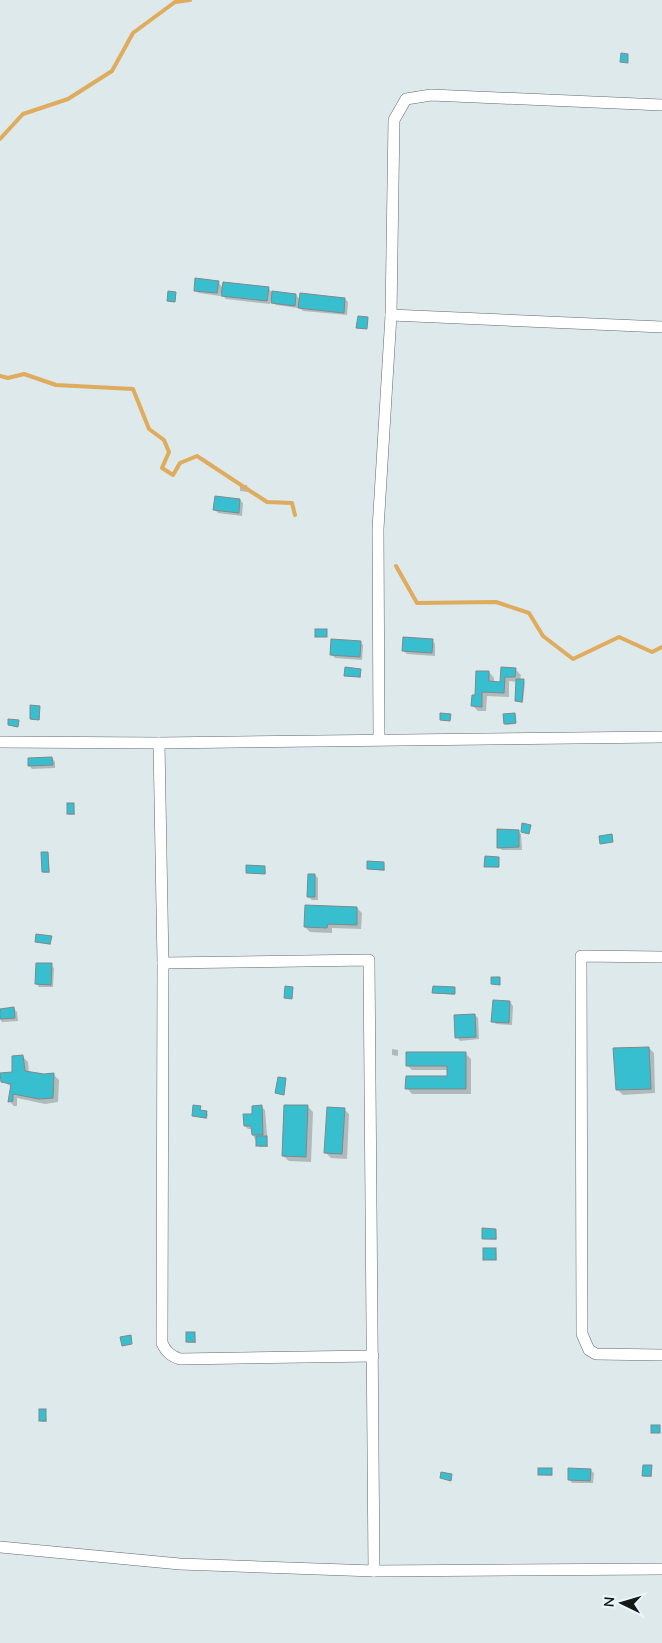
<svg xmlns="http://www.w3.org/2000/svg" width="662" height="1643" font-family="'Nunito Sans',sans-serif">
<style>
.shadow{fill:#0003}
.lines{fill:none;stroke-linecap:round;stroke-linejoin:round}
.stream{stroke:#dfab5d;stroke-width:4}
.building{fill:#38bfcf;stroke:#7f898b}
.minor-casing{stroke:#616b6d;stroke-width:12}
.minor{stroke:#fff;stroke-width:11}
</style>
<rect width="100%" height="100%" fill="#dde9ea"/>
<!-- shadow -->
<g class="shadow">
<polygon points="218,282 223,288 268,288 272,292 296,295 300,300 345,299 348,302 347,315 303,311 298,306 298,308 276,305 270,300 270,304 226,299 220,293 220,296 199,293 196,290"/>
<polygon points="240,485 247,485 248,492 240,491"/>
<polygon points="240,500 243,503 242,516 218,513 215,510"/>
<polygon points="432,640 435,644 435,656 407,654 403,650"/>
<polygon points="360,642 363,645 362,660 335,658 332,655"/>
<polygon points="502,669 515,669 521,675 520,680 525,682 523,703 516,701 518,682 509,681 509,697 487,696 486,711 478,711 473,706 489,672 494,678 494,683 501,683"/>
<polygon points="360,670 361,678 345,675"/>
<polygon points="39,707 40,720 32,720 31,719"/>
<polygon points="514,714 516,724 506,725 505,724"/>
<polygon points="52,758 55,762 55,768 32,769 29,765"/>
<polygon points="74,804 75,815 69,815 68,814"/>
<polygon points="518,831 521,834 522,850 502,850 498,847"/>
<polygon points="48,853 50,873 44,873 43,872"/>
<polygon points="498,858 499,868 485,866"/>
<polygon points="384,863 385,871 368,869"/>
<polygon points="265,867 266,874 247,872"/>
<polygon points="315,875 318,878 318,900 312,900 308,897"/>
<polygon points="357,908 362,913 361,929 332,928 332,933 310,932 305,927"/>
<polygon points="51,937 51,945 36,942"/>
<polygon points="51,965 54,968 53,987 39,987 36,983"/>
<polygon points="454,988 455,995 434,993"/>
<polygon points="510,1002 513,1006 512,1025 496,1024 493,1021"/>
<polygon points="14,1009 17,1012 18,1021 2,1022 0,1019 0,1010"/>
<polygon points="475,1015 478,1018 479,1039 460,1041 457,1037"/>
<polygon points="649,1048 654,1053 655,1093 623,1095 617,1089"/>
<polygon points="392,1049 398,1050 398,1056 392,1055"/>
<polygon points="466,1054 471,1059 471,1094 412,1094 407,1088 448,1078 448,1070 412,1070 407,1065"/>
<polygon points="23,1057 28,1062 29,1073 54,1075 59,1080 58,1102 45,1104 17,1098 17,1106 14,1106 9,1101 12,1087 2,1081 13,1073"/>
<polygon points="262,1107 265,1110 268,1147 259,1147 253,1135 253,1129 248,1129 245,1126"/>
<polygon points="308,1107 313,1112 311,1162 289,1161 283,1156"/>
<polygon points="200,1108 201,1112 208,1114 207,1119 193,1116"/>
<polygon points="344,1109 349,1114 347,1159 331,1158 326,1153"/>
<polygon points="496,1230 497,1240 483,1239"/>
<polygon points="496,1249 497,1260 484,1259"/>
<polygon points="195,1333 196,1343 188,1343 187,1341"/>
<polygon points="45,1410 47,1422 42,1422 40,1421"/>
<polygon points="651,1466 652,1477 645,1477 643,1476"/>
<polygon points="551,1469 552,1476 539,1475"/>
<polygon points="590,1470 594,1473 593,1483 572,1483 569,1479"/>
</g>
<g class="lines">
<!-- stream -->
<g class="stream">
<polyline points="0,139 23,114 68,99 112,71 133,33 175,2 190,0"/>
<polyline points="0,376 8,378 24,374 56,385 133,389 149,429 164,440 169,452 162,468 173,475 180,463 197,456 267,502 292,503 295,515"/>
<polyline points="396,566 417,603 496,602 529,613 543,636 573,659 619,637 652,652 662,647"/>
</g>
</g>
<!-- building -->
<g class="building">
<polygon points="621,53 628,54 628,63 620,62"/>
<polygon points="195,278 219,281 217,293 194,291"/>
<polygon points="223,282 269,287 267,301 221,296"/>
<polygon points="168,291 176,292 175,302 167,301"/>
<polygon points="272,291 296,294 295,306 271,303"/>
<polygon points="300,293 345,298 344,313 298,308"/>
<polygon points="358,316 368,317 367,329 356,328"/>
<polygon points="215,496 240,499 239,513 213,510"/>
<rect x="315" y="629" width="12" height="8"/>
<polygon points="403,637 433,639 432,653 402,651"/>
<polygon points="331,639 361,641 360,657 330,655"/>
<polygon points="345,667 361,669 360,677 344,676"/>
<polygon points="501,667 516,668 515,677 505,677 504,693 482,692 482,707 471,706 472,695 475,695 476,671 489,671 489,681 500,682"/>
<polygon points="516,679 524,679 522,702 515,701"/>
<polygon points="30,705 40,706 39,720 30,719"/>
<polygon points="440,713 451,714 450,721 440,720"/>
<polygon points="515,713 516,723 504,724 503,714"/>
<polygon points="8,719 19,720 18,727 8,725"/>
<polygon points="52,757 53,765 28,766 28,758"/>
<rect x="67" y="803" width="7" height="11"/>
<polygon points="522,823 531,825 529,834 521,832"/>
<polygon points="497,829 519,830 519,847 497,848"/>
<polygon points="612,834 613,842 600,844 599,836"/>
<polygon points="41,852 48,852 49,872 42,872"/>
<polygon points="485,856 499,857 499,867 484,867"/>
<polygon points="367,861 384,862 384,870 367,869"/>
<polygon points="246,865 265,866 265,874 246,873"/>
<polygon points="308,874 315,874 315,897 307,897"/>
<polygon points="305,905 357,907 357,925 328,924 327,928 304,927"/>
<polygon points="36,934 52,936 50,944 35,942"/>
<polygon points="36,963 52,963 51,985 35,984"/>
<polygon points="491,977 500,977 500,985 491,984"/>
<polygon points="285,986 293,987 292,999 284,998"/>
<polygon points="433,986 455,987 455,994 432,993"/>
<polygon points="493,1000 510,1001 509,1023 491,1022"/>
<polygon points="14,1007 15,1018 0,1019 0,1009"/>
<polygon points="475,1014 476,1037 455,1038 454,1015"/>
<polygon points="649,1047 651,1089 616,1090 613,1048"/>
<polygon points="406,1052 466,1052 466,1089 405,1089 406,1076 447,1076 447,1066 406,1066"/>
<polygon points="23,1055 25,1071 44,1074 54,1073 53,1098 39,1099 13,1094 13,1101 8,1102 11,1084 1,1082 0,1073 12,1072 12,1056"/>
<polygon points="278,1077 286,1078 284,1095 275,1093"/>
<polygon points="193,1105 201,1106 200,1110 207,1111 206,1118 192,1116"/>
<polygon points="262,1105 263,1135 252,1135 251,1126 244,1126 243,1114 252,1114 252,1106"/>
<polygon points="284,1105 308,1105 306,1157 282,1156"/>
<polygon points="327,1107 345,1108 342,1154 324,1153"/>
<rect x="256" y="1136" width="11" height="10"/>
<polygon points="482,1228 496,1229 496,1239 482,1239"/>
<rect x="483" y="1248" width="13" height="12"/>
<rect x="186" y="1332" width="9" height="10"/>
<polygon points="131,1335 132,1344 122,1346 120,1337"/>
<rect x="39" y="1409" width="7" height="12"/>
<rect x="651" y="1425" width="9" height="8"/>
<polygon points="643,1465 652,1465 651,1476 642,1476"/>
<rect x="538" y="1468" width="14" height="7"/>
<polygon points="568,1468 591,1469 590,1481 568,1480"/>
<polygon points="441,1472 452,1474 451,1481 440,1478"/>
</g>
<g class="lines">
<!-- minor casing -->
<g class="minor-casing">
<g id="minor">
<polyline points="391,315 662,327"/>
<polyline points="379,739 378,529 391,315 394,120 406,99 431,95 662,105"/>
<path d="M0,742L159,743L163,963L162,1343C166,1352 171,1356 180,1359L373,1356"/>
<polyline points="159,743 662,737"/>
<polyline points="662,957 581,956 582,1334 589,1350 596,1354 662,1355"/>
<polyline points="163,963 369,960 374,1571"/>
<polyline points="0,1547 180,1564 374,1571 662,1569"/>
</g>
</g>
<!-- minor -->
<use href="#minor" class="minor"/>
</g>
<!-- north arrow -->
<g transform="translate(622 1603) rotate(275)" stroke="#eaf6f8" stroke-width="4" paint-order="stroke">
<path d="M0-4L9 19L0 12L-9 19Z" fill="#141819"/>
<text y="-8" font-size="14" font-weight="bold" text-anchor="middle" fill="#141819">N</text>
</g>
</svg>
